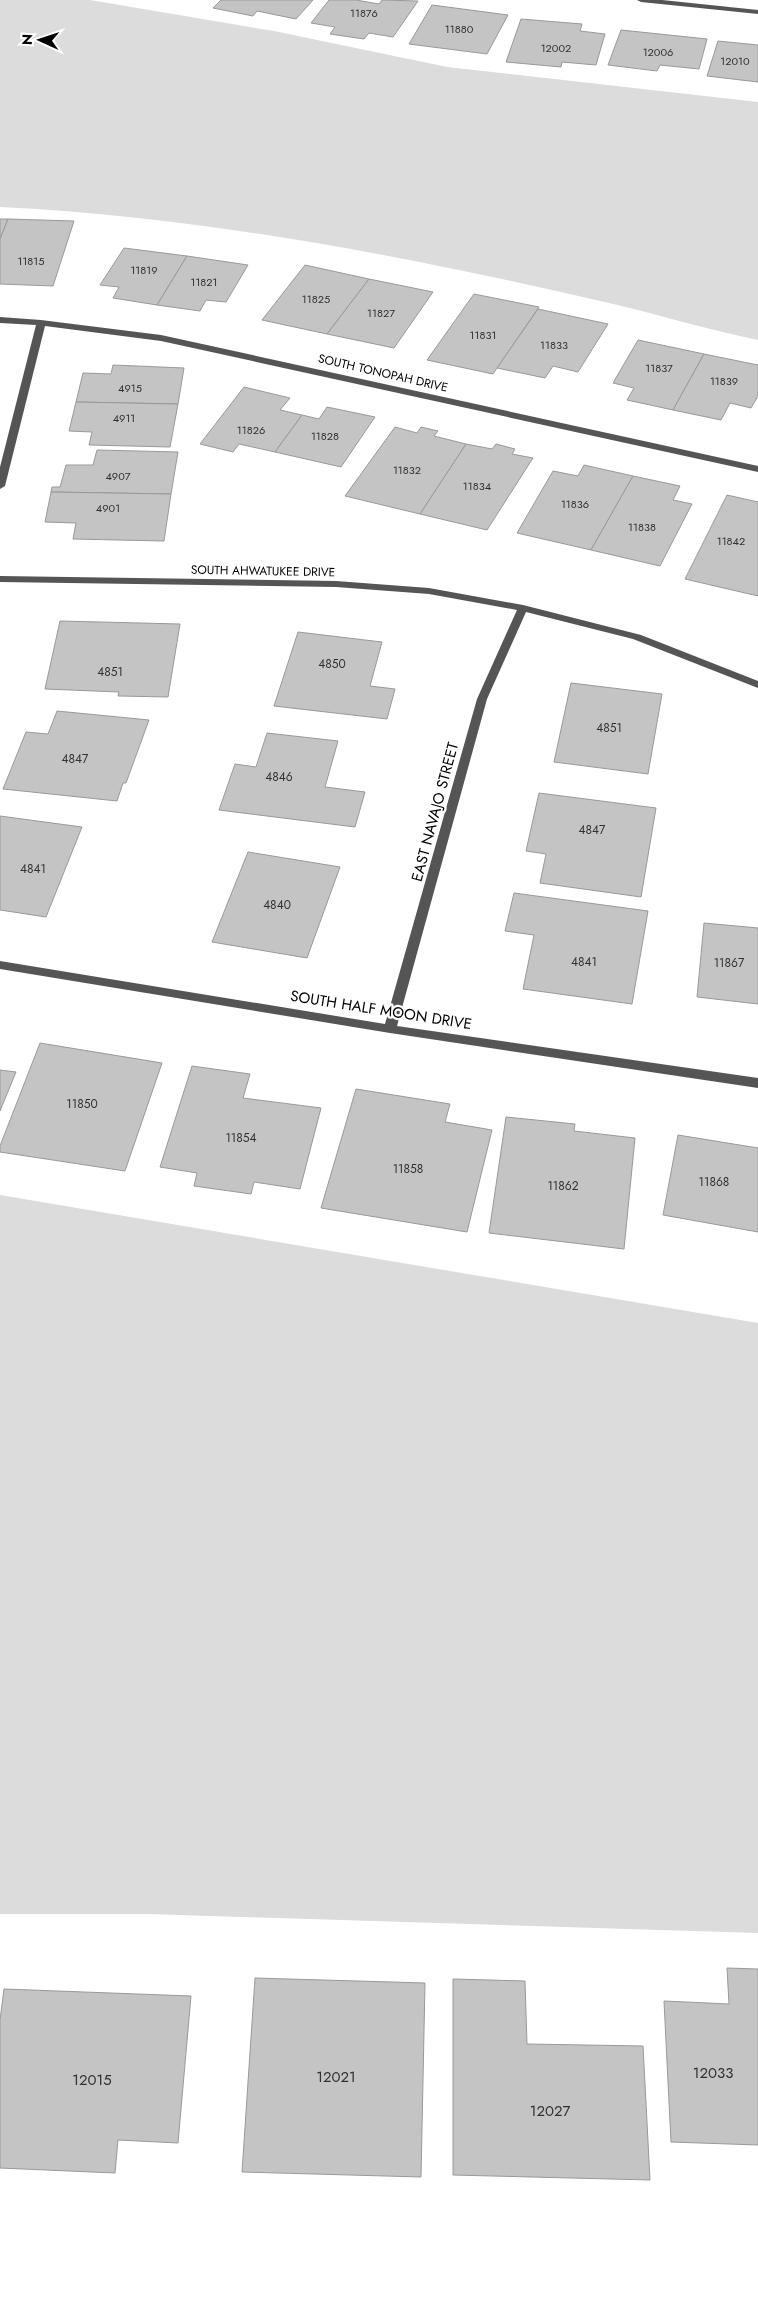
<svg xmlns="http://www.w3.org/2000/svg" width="758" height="2313" font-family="Jost,sans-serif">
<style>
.green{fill:#dcdcdc}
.building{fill:#c4c4c4;stroke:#999}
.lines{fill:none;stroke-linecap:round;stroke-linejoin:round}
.minor{fill:#555;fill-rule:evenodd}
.labels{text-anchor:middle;stroke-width:4.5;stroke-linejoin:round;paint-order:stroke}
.far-number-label{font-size:11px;fill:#313131}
.far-street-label{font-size:12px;fill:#000;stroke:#fff}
.number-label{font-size:12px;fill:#313131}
.street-label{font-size:15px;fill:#000;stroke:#fff}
.near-number-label{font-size:15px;fill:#313131}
</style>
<rect width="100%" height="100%" fill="#fff"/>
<!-- green -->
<g class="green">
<path d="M0,0H90L274,31L447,67L758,102V340C704,329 651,312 596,300C401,255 201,217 0,207Z"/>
<polygon points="0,1195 758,1323 758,1933 147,1914 0,1914"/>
</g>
<!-- building -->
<g class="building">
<polygon points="221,0 313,0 296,19 257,11 253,16 213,8"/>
<polygon points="329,0 356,0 379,4 382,0 418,1 393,37 369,33 364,39 330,34 335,27 311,23"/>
<polygon points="432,5 508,15 487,54 409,44"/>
<polygon points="521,19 582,24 580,31 605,34 596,65 562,62 561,67 506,62"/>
<polygon points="621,30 707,39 699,69 660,65 657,71 608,65"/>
<polygon points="718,41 758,45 758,82 707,76"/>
<polygon points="0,219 8,219 0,239"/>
<polygon points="8,219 74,221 53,286 0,284 0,239"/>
<polygon points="124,248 187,256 157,305 113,298 119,287 100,285"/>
<polygon points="187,256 248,265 226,302 206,300 200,311 157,305"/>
<polygon points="305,265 369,279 327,334 262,320"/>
<polygon points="369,279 433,292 394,348 327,334"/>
<polygon points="474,294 539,307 493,374 427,360"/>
<polygon points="538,309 608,324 578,372 553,366 545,378 497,368"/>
<polygon points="638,340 704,354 673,410 627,400 634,388 613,383"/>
<polygon points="704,354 758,365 758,396 751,408 730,403 721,420 673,410"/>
<polygon points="113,365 184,368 178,404 76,402 83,373 111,374"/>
<polygon points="244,387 290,398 280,410 302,415 275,452 239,444 233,452 200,444"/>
<polygon points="76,402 178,404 170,447 89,445 92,432 69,431"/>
<polygon points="327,407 375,417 341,467 275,452 302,415 319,419"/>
<polygon points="395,427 417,433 421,427 438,431 434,436 466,444 420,514 345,496"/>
<polygon points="466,444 492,449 496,444 515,449 512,454 533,458 487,530 420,514"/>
<polygon points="97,450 178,452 171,494 51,492 52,487 60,487 66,465 93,465"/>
<polygon points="584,465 633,476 591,550 517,533 553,471 578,476"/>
<polygon points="633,476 680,486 673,500 692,504 660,566 591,550"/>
<polygon points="51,492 171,494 164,541 73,539 76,523 45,522"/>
<polygon points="727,495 758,502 758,596 685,579"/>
<polygon points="60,621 180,624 168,697 118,696 119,692 45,689"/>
<polygon points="298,632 382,642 370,686 395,689 387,719 274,706"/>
<polygon points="571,683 662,694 648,774 554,762"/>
<polygon points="57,711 149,720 126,783 123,783 117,801 3,789 26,732 48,734"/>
<polygon points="267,733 338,741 325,787 365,792 355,827 219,810 235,764 256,767"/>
<polygon points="539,793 656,808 641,897 540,883 546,854 526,851"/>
<polygon points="0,816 82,827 46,917 0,910"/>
<polygon points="248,852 340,867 307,958 212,942"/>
<polygon points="514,893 648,911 632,1004 523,989 534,935 505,931"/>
<polygon points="704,923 758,928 758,1004 697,997"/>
<polygon points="40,1043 162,1063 125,1171 0,1152 0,1146"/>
<polygon points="192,1066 250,1074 243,1098 321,1108 300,1189 254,1182 251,1194 194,1186 197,1173 160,1167"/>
<polygon points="0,1070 16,1072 0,1111"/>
<polygon points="356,1089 450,1104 445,1122 492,1130 467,1232 321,1208"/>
<polygon points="506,1117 575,1124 574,1131 635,1138 624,1249 489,1233"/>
<polygon points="678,1135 758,1148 758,1232 663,1215"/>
<polygon points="727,1968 758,1969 758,2145 671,2142 664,2001 729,2004"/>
<polygon points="255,1978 425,1983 421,2177 242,2172"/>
<polygon points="453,1979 525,1981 527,2044 643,2046 650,2180 453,2175"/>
<polygon points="4,1989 191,1996 178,2143 118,2140 115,2173 0,2168 0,2020"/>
</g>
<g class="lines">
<!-- minor -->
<g class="minor">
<polygon points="637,0 662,0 758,10 758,14 641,2"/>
<polygon points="0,317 41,320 161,335 758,466 758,472 161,341 45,326 5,486 0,489 0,467 36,325 0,323"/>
<polygon points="0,576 336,581 429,588 523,605 641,635 758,681 758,688 633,639 526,612 487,699 397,1026 758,1078 758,1088 390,1033 0,969 0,961 385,1024 477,699 517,610 429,594 336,587 0,582"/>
</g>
</g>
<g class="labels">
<!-- far-number labels -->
<g class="far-number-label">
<text x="364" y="17">11876</text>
<text x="459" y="33">11880</text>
<text x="556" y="52">12002</text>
<text x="658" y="56">12006</text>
<text x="735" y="65">12010</text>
<text x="31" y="265">11815</text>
<text x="144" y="274">11819</text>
<text x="204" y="286">11821</text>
<text x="316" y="303">11825</text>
<text x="381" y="317">11827</text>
<text x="483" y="339">11831</text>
<text x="554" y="349">11833</text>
<text x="659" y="372">11837</text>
<text x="724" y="385">11839</text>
<text x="130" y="392">4915</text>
<text x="124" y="422">4911</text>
<text x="251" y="434">11826</text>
<text x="325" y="440">11828</text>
<text x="407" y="474">11832</text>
<text x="118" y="480">4907</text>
<text x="477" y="490">11834</text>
<text x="575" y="508">11836</text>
<text x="108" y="512">4901</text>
<text x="642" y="531">11838</text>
<text x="731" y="545">11842</text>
</g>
<!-- far-street labels -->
<g class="far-street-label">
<text transform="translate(383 373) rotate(13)" y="4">SOUTH TONOPAH DRIVE</text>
<text transform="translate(263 571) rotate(1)" y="4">SOUTH AHWATUKEE DRIVE</text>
</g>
<!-- number labels -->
<g class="number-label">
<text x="332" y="668">4850</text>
<text x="110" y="676">4851</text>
<text x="609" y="732">4851</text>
<text x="75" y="763">4847</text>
<text x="279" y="781">4846</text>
<text x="592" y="834">4847</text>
<text x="33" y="873">4841</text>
<text x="277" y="909">4840</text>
<text x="584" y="966">4841</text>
<text x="729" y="967">11867</text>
<text x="82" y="1108">11850</text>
<text x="241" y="1142">11854</text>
<text x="408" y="1173">11858</text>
<text x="714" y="1186">11868</text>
<text x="563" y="1190">11862</text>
</g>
<!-- street labels -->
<g class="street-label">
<text transform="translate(435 812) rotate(-75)" y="5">EAST NAVAJO STREET</text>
<text transform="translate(381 1010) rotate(9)" y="5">SOUTH HALF MOON DRIVE</text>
</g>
<!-- near-number labels -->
<g class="near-number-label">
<text x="713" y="2078">12033</text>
<text x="336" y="2082">12021</text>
<text x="92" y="2085">12015</text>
<text x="550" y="2116">12027</text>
</g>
</g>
<!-- north arrow -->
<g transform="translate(40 40) rotate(273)" stroke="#ffffff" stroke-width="4" paint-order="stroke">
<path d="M0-4L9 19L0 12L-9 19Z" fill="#000000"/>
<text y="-8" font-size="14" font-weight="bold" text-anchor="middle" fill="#000000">N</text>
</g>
</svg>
